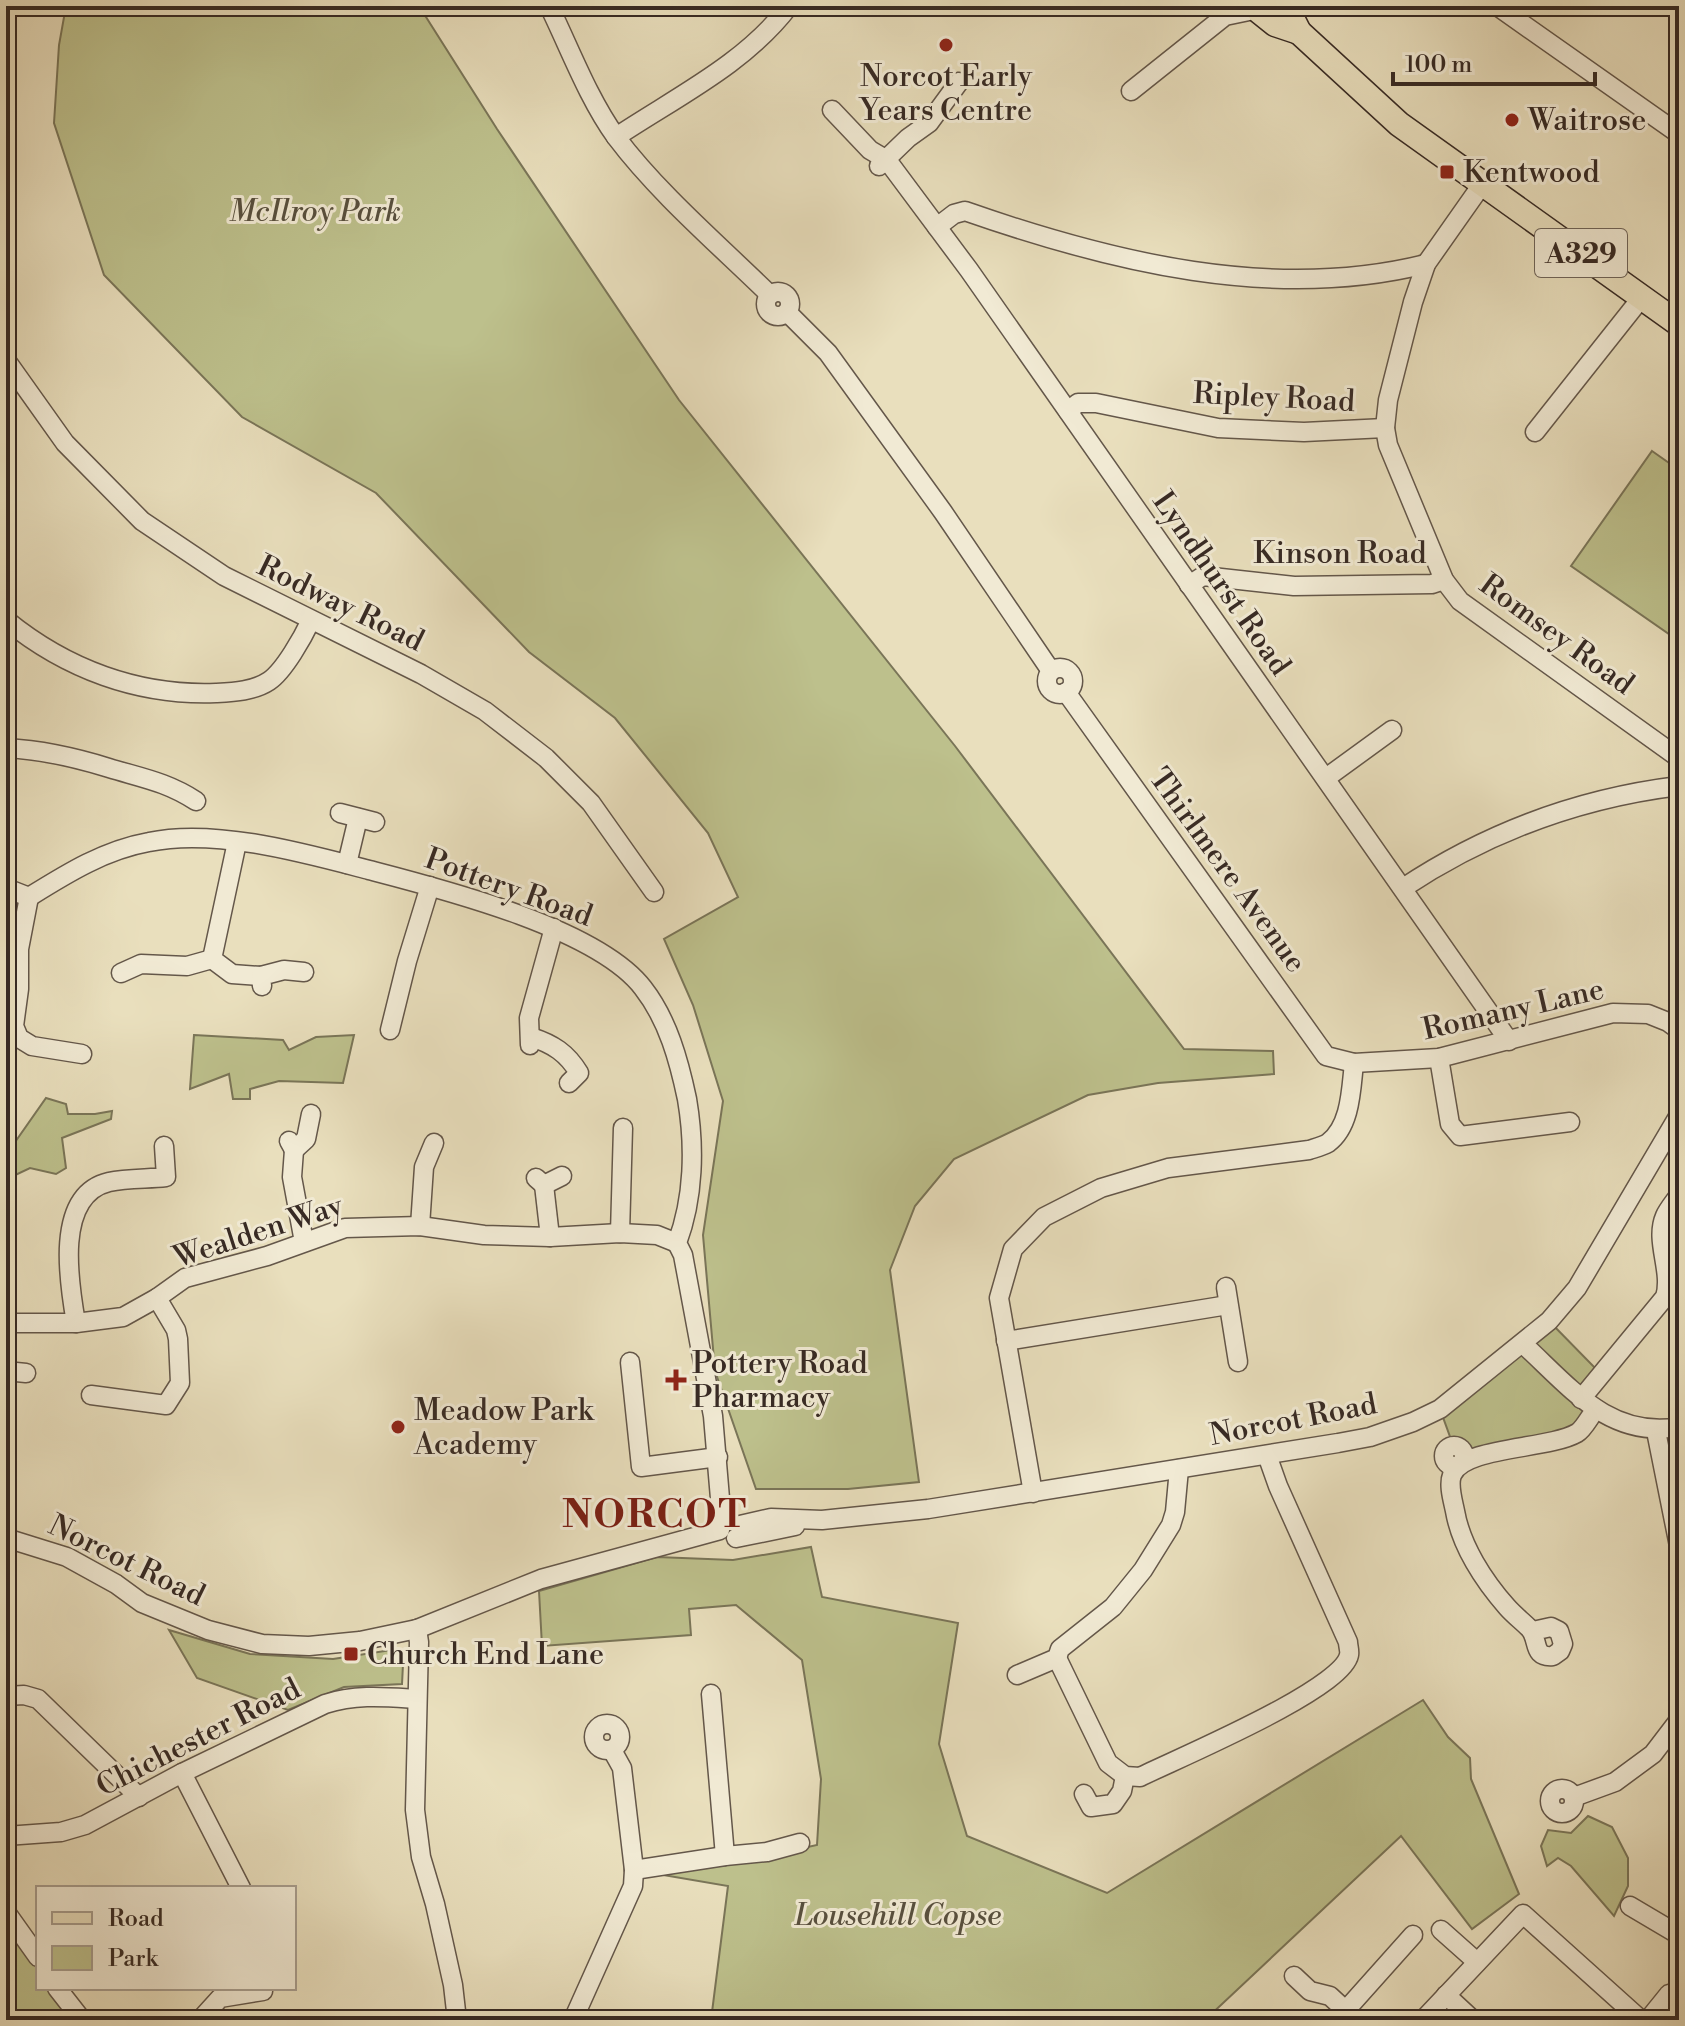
<svg xmlns="http://www.w3.org/2000/svg" width="1685" height="2026" font-family="'Libre Bodoni',serif">
<style>
.green{fill:#bdc08c;stroke:#7a7558;stroke-width:2}
.lines{fill:none;stroke-linecap:round;stroke-linejoin:round}
.minor-casing{stroke:#64574a;stroke-width:21}
.major-casing{stroke:#372a24;stroke-width:27}
.minor{stroke:#f1ead4;stroke-width:18}
.major{stroke:#e9dfbd;stroke-width:24}
.rail-casing{stroke:#372a24;stroke-width:7}
.rail{stroke:#f1ead4;stroke-width:4;stroke-dasharray:12;stroke-linecap:butt}
.poi-dot{fill:#8f2418;stroke:#f1ead4;stroke-width:3}
.labels{text-anchor:middle;stroke-width:6;stroke-linejoin:round;paint-order:stroke}
.shield{fill:#f1ead4;stroke:#6f6459;stroke-width:2}
.shield-label{font-size:28px;font-weight:bold;fill:#372a24}
.poi-label{font-size:30px;fill:#372a24;stroke:#f1ead4;text-anchor:start}
.park-label{font-size:30px;font-style:italic;fill:#58503e;stroke:#f1ead4}
.street-label{font-size:30px;fill:#372a24;stroke:#f1ead4}
.district-label{font-size:38px;font-weight:bold;letter-spacing:2px;fill:#7a1f14;stroke:#f1ead4}
</style>
<rect width="100%" height="100%" fill="#e9dfbd"/>
<filter id="stains"><feTurbulence type="fractalNoise" baseFrequency=".0025" numOctaves="4"/><feColorMatrix values="0 0 0 0 .2 0 0 0 0 .09 0 0 0 0 .02 0 0 0 .5 -.17"/></filter>
<radialGradient id="worn" r=".72"><stop offset=".6" stop-color="#630" stop-opacity="0"/><stop offset="1" stop-color="#630" stop-opacity=".3"/></radialGradient>
<!-- green -->
<g class="green">
<polygon points="66,6 419,6 497,129 679,400 955,746 1184,1049 1273,1051 1274,1074 1158,1083 1088,1095 954,1159 915,1206 890,1270 919,1482 848,1489 756,1489 715,1371 703,1235 723,1101 693,1005 664,939 738,897 708,833 615,718 529,652 376,493 242,417 104,275 54,123 59,45"/>
<polygon points="1652,451 1679,470 1679,641 1571,566"/>
<polygon points="194,1035 283,1040 289,1050 316,1037 354,1035 343,1083 279,1081 250,1089 250,1099 233,1099 229,1074 190,1089"/>
<polygon points="46,1098 66,1104 68,1114 95,1114 112,1111 111,1119 62,1138 66,1168 56,1174 30,1168 9,1178 6,1175 6,1155"/>
<polygon points="1549,1321 1601,1374 1581,1399 1596,1409 1579,1432 1454,1467 1447,1464 1443,1456 1446,1450 1453,1445 1440,1409"/>
<polygon points="811,1547 822,1597 958,1623 939,1744 967,1836 1107,1893 1423,1700 1448,1737 1470,1758 1471,1779 1519,1894 1472,1929 1401,1836 1205,2020 711,2020 728,1886 634,1870 767,1856 817,1845 821,1779 802,1660 736,1605 689,1609 691,1635 542,1646 539,1591 657,1557 733,1560"/>
<polygon points="169,1630 250,1654 333,1659 391,1650 403,1664 402,1684 344,1687 288,1710 197,1678"/>
<polygon points="1588,1816 1612,1827 1628,1858 1628,1886 1614,1916 1571,1866 1558,1858 1547,1866 1541,1846 1548,1830 1571,1833"/>
<polygon points="18,1943 38,1969 38,1988 52,1988 76,2020 6,2020 6,1951"/>
</g>
<g class="lines">
<!-- minor casing -->
<g class="minor-casing">
<g id="minor">
<path d="M549,6C570,49 588,98 616,137C658,193 720,246 770,295"/>
<polyline points="1497,6 1679,134"/>
<polyline points="1131,91 1225,16 1249,11"/>
<polyline points="832,110 870,150 887,160 969,270 1509,1041"/>
<path d="M616,137C676,97 745,64 789,6"/>
<polyline points="879,166 908,138 929,123 959,82"/>
<polyline points="1483,183 1426,264 1413,302 1388,400 1385,428 1388,445 1444,580 1460,601 1679,758"/>
<path d="M937,227L954,214L965,211C1111,262 1273,302 1426,264"/>
<circle cx="778" cy="304" r="12"/>
<polyline points="787,312 828,353 943,512 1051,671"/>
<polyline points="6,360 65,443 142,521 224,576 421,674 485,711 546,758 591,803 654,892"/>
<polyline points="1068,411 1078,403 1096,403 1218,428 1304,432 1385,428"/>
<polyline points="1535,432 1642,297"/>
<polyline points="1189,585 1203,576 1294,586 1432,584 1444,580"/>
<path d="M6,620C66,669 138,696 216,693C234,692 254,691 269,681C284,671 303,637 311,620"/>
<circle cx="1060" cy="681" r="13"/>
<polyline points="1066,692 1326,1056 1354,1063 1439,1058 1613,1013 1648,1014 1668,1022 1679,1030"/>
<path d="M6,748C43,750 74,757 109,768C142,778 167,782 196,801"/>
<polyline points="1326,778 1392,730"/>
<polyline points="340,813 375,822"/>
<polyline points="237,842 212,959 232,974 261,976"/>
<polyline points="347,864 358,818"/>
<polyline points="6,888 29,897"/>
<path d="M1403,888C1486,833 1580,798 1679,786"/>
<path d="M29,897C66,874 104,850 149,842C215,828 304,853 369,870C442,889 597,928 643,988C668,1020 679,1061 687,1099C695,1146 694,1198 677,1243L683,1255L713,1416L722,1522"/>
<polyline points="29,897 19,949 19,989 14,1026 19,1038 32,1046 82,1054"/>
<polyline points="121,973 141,964 187,966 212,959"/>
<polyline points="262,986 261,976 284,970 304,972"/>
<polyline points="390,1030 407,961 430,886"/>
<path d="M531,1037C553,1044 567,1053 579,1073L569,1083"/>
<polyline points="530,1045 529,1018 554,928"/>
<polyline points="1439,1058 1450,1124 1460,1136 1570,1122"/>
<polyline points="289,1141 294,1150 306,1139 311,1114"/>
<polyline points="294,1150 292,1177 304,1242"/>
<polyline points="536,1178 544,1185 562,1176"/>
<polyline points="544,1185 550,1237"/>
<polyline points="420,1226 424,1167 434,1143"/>
<polyline points="620,1233 623,1128"/>
<polyline points="1226,1287 1238,1362"/>
<polyline points="6,1323 76,1323 123,1317 157,1298 185,1278 267,1256 345,1228 420,1226 484,1235 550,1237 620,1233 657,1235 677,1243"/>
<path d="M76,1323C69,1283 54,1195 109,1182C127,1178 148,1179 166,1177L164,1146"/>
<polyline points="1006,1341 1228,1305"/>
<path d="M1523,1344C1570,1387 1609,1439 1679,1427"/>
<polyline points="630,1362 641,1467 718,1457"/>
<polyline points="6,1371 26,1373"/>
<polyline points="91,1395 166,1405 180,1383 178,1339 176,1330 157,1298"/>
<path d="M1581,1399L1665,1297C1673,1271 1654,1241 1665,1216C1668,1209 1675,1201 1679,1195"/>
<polyline points="1656,1431 1679,1546"/>
<circle cx="1454" cy="1456" r="10"/>
<path d="M1033,1493L999,1298L1013,1249L1044,1217L1101,1188L1168,1168L1309,1150C1315,1148 1323,1146 1328,1143C1351,1126 1351,1089 1354,1063"/>
<polyline points="740,1525 771,1518 822,1520 928,1509 1338,1443 1370,1437 1413,1422 1440,1409 1549,1321 1577,1288 1679,1115"/>
<polyline points="6,1538 67,1557 116,1584 142,1603 208,1630 262,1644 309,1646 360,1641 417,1629 541,1579 720,1530"/>
<polyline points="736,1538 795,1526"/>
<polyline points="417,1629 419,1642 415,1810 421,1857 435,1904 453,1985 457,2020"/>
<path d="M1533,1631L1551,1627L1559,1631L1563,1644L1560,1651L1553,1656C1531,1658 1540,1639 1529,1628C1522,1621 1514,1615 1507,1607C1484,1581 1461,1546 1455,1511C1453,1501 1448,1485 1452,1475C1464,1446 1547,1450 1577,1433C1584,1429 1590,1416 1596,1409"/>
<path d="M1057,1658L1108,1763L1125,1776L1140,1777C1176,1759 1342,1690 1349,1655C1350,1651 1348,1646 1348,1642L1278,1486L1267,1455"/>
<polyline points="1017,1675 1057,1658 1060,1649 1113,1607 1143,1570 1171,1525 1175,1512 1179,1469"/>
<polyline points="711,1694 725,1856"/>
<polyline points="6,1696 24,1695 38,1699 139,1797"/>
<circle cx="607" cy="1737" r="13"/>
<polyline points="182,1773 241,1888"/>
<circle cx="1562" cy="1801" r="12"/>
<polyline points="1084,1794 1091,1807 1113,1804 1122,1791 1125,1776"/>
<polyline points="1574,1797 1615,1782 1653,1754 1679,1720"/>
<path d="M6,1836L61,1832L85,1825L182,1773L325,1704C356,1694 385,1697 417,1699"/>
<polyline points="634,1870 725,1856 767,1852 800,1843"/>
<polyline points="1630,1906 1679,1935"/>
<polyline points="6,1912 38,1957"/>
<polyline points="1441,1930 1477,1962"/>
<polyline points="1294,1976 1310,1991 1330,1996 1356,2020"/>
<polyline points="57,1988 82,2020"/>
<polyline points="1446,1995 1473,2020"/>
<polyline points="1346,2010 1413,1935"/>
<polyline points="200,2020 220,1998 263,1991"/>
<polyline points="573,2020 633,1886 634,1870 622,1768 612,1750"/>
<polyline points="1423,2020 1523,1914 1641,2020"/>
<polyline points="1648,2020 1669,1994"/>
</g>
</g>
<!-- major casing -->
<g class="major-casing">
<g id="major">
<polyline points="1286,6 1299,32 1399,124 1679,324"/>
<polyline points="1260,12 1275,24 1299,32"/>
</g>
</g>
<!-- minor -->
<use href="#minor" class="minor"/>
<!-- major -->
<use href="#major" class="major"/>
<!-- rail casing -->
<g class="rail-casing">
<polyline id="rail" points="1677,6 1679,7"/>
</g>
<!-- rail -->
<use href="#rail" class="rail"/>
</g>
<!-- markers -->
<g class="poi-dot">
<circle cx="946" cy="45" r="8"/>
<circle cx="1512" cy="120" r="8"/>
<rect x="1439" y="164" width="16" height="16" rx="4"/>
<path d="M672 1368h8v8h8v8h-8v8h-8v-8h-8v-8h8z"/>
<circle cx="398" cy="1427" r="8"/>
<rect x="343" y="1646" width="16" height="16" rx="4"/>
</g>
<g class="labels">
<!-- shield labels -->
<rect class="shield" x="1535" y="229" width="92" height="48" rx="6"/>
<g class="shield-label">
<text x="1581" y="263">A329</text>
</g>
<!-- poi labels -->
<g class="poi-label">
<text x="946" y="86" text-anchor="middle">Norcot Early<tspan x="946" dy="34">Years Centre</tspan></text>
<text x="1528" y="130">Waitrose</text>
<text x="1463" y="182">Kentwood</text>
<text x="692" y="1373">Pottery Road<tspan x="692" dy="34">Pharmacy</tspan></text>
<text x="414" y="1420">Meadow Park<tspan x="414" dy="34">Academy</tspan></text>
<text x="367" y="1664">Church End Lane</text>
</g>
<!-- park labels -->
<g class="park-label">
<text x="315" y="221">McIlroy Park</text>
<text x="898" y="1925">Lousehill Copse</text>
</g>
<!-- street labels -->
<g class="street-label">
<text transform="translate(1274 397) rotate(3)" y="10">Ripley Road</text>
<text x="1340" y="563">Kinson Road</text>
<text transform="translate(1222 583) rotate(55)" y="10">Lyndhurst Road</text>
<text transform="translate(341 603) rotate(26)" y="10">Rodway Road</text>
<text transform="translate(1557 634) rotate(36)" y="10">Romsey Road</text>
<text transform="translate(1228 870) rotate(54)" y="10">Thirlmere Avenue</text>
<text transform="translate(509 887) rotate(20)" y="10">Pottery Road</text>
<text transform="translate(1513 1009) rotate(-13)" y="10">Romany Lane</text>
<text transform="translate(258 1231) rotate(-18)" y="10">Wealden Way</text>
<text transform="translate(1293 1419) rotate(-11)" y="10">Norcot Road</text>
<text transform="translate(127 1560) rotate(26)" y="10">Norcot Road</text>
<text transform="translate(198 1737) rotate(-27)" y="10">Chichester Road</text>
</g>
<!-- district labels -->
<g class="district-label">
<text x="655" y="1527">NORCOT</text>
</g>
</g>
<!-- margin -->
<rect width="1685" height="2026" fill="none" stroke="#e9dfbd" stroke-width="32"/>
<rect x="8" y="8" width="1669" height="2010" fill="none" stroke="#372a24" stroke-width="4"/>
<rect x="16" y="16" width="1653" height="1994" fill="none" stroke="#372a24" stroke-width="2"/>
<!-- legend -->
<rect x="36" y="1886" width="260" height="104" fill="#f1ead4" stroke="#a79d8e" stroke-width="2"/>
<rect x="52" y="1912" width="40" height="12" fill="#e9dfbd" stroke="#a79d8e" stroke-width="2"/>
<text x="108" y="1926" font-size="24" fill="#372a24">Road</text>
<rect x="52" y="1946" width="40" height="24" fill="#bdc08c" stroke="#a79d8e" stroke-width="2"/>
<text x="108" y="1966" font-size="24" fill="#372a24">Park</text>
<!-- scale -->
<path d="M1393 72v12h202v-12" fill="none" stroke="#372a24" stroke-width="4"/>
<text x="1405" y="72" font-size="24" fill="#372a24" stroke="#f1ead4" stroke-width="6" paint-order="stroke">100 m</text>
<rect width="100%" height="100%" filter="url(#stains)"/>
<rect width="100%" height="100%" fill="url(#worn)"/>
</svg>
